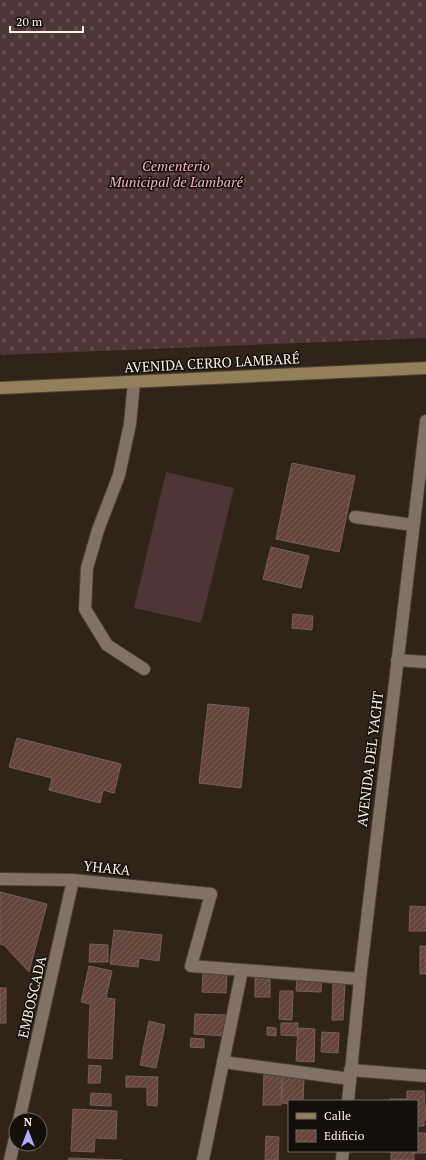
<svg xmlns="http://www.w3.org/2000/svg" width="426" height="1160" font-family="'PT Serif',serif">
<style>
.cemetery{fill:url(#cemetery-stones)}
.pitch{fill:#4d3538}
.building{fill:url(#building-hatch);stroke:#74615b}
.lines{fill:none;stroke-linecap:round;stroke-linejoin:round}
.service-casing{stroke:#4a4037;stroke-width:14}
.minor-casing{stroke:#4a4037;stroke-width:14}
.tertiary-casing{stroke:#4a4037;stroke-width:14}
.secondary-casing{stroke:#4a4037;stroke-width:14}
.service{stroke:#807265;stroke-width:12}
.minor{stroke:#807265;stroke-width:12}
.tertiary{stroke:#807265;stroke-width:12}
.secondary{stroke:#918058;stroke-width:12}
.labels{text-anchor:middle;stroke-width:3;stroke-linejoin:round;paint-order:stroke}
.park-label{font-size:14px;font-style:italic;fill:#f4b4bc;stroke:#140f0a}
.street-label{font-size:14px;fill:#fbf3eb;stroke:#140f0a}
</style>
<defs>
<pattern id="cemetery-stones" width="16" height="16" patternUnits="userSpaceOnUse"><rect width="16" height="16" fill="#4d3538"/><path d="M2 7V4a2 2 0 0 1 4 0v3zM10 15v-3a2 2 0 0 1 4 0v3z" fill="#5f494b"/></pattern>
<pattern id="building-hatch" width="6" height="6" patternUnits="userSpaceOnUse"><rect width="6" height="6" fill="#63453b"/><path d="M-1 1l2-2M0 6l6-6M5 7l2-2" fill="none" stroke="#7a6058"/></pattern>
</defs>
<rect width="100%" height="100%" fill="#302419"/>
<!-- cemetery -->
<polygon class="cemetery" points="0,0 426,0 426,338 0,355"/>
<!-- pitch -->
<polygon class="pitch" points="166,472 234,488 201,623 134,608"/>
<!-- building -->
<g class="building">
<polygon points="292,463 355,476 339,552 276,539"/>
<polygon points="271,547 309,556 301,588 263,579"/>
<polygon points="293,614 313,616 312,630 292,628"/>
<polygon points="208,704 249,708 241,788 199,783"/>
<polygon points="17,738 121,764 114,793 103,790 100,803 49,790 52,778 9,767"/>
<polygon points="0,892 47,904 29,972 4,945 0,944"/>
<polygon points="410,906 426,907 426,931 409,931"/>
<polygon points="114,930 162,935 159,961 139,958 138,967 110,964"/>
<polygon points="90,944 108,945 108,962 89,962"/>
<rect x="420" y="946" width="6" height="28"/>
<polygon points="89,966 112,971 106,998 115,999 112,1059 88,1058 90,1004 81,1002"/>
<polygon points="203,973 227,974 226,993 202,992"/>
<rect x="255" y="976" width="15" height="21"/>
<polygon points="297,976 322,978 321,992 296,991"/>
<polygon points="333,983 345,984 343,1020 332,1020"/>
<rect x="0" y="988" width="6" height="35"/>
<polygon points="280,991 293,991 292,1020 279,1019"/>
<polygon points="195,1014 227,1015 226,1036 194,1034"/>
<polygon points="149,1021 165,1025 156,1068 140,1065"/>
<polygon points="281,1023 298,1023 297,1036 281,1035"/>
<polygon points="267,1027 276,1028 276,1036 267,1035"/>
<polygon points="298,1028 315,1029 314,1062 296,1061"/>
<polygon points="322,1032 339,1033 338,1053 321,1052"/>
<polygon points="191,1038 204,1039 204,1048 190,1047"/>
<polygon points="89,1065 101,1066 100,1083 88,1083"/>
<polygon points="264,1072 282,1073 281,1105 263,1105"/>
<polygon points="126,1076 158,1077 157,1106 147,1105 147,1087 126,1087"/>
<polygon points="283,1077 304,1077 303,1101 289,1101 289,1104 282,1103"/>
<polygon points="407,1091 424,1091 426,1120 424,1120 424,1126 417,1126 417,1101 390,1101 390,1099 407,1099"/>
<polygon points="91,1093 111,1094 111,1106 90,1105"/>
<polygon points="73,1109 117,1111 116,1139 95,1138 94,1152 71,1151"/>
<polygon points="417,1133 426,1133 426,1153 414,1153 414,1151 417,1151"/>
<polygon points="266,1136 279,1137 278,1160 265,1160"/>
<rect x="391" y="1151" width="23" height="9"/>
<polygon points="69,1158 122,1160 68,1160"/>
</g>
<g class="lines">
<!-- service casing -->
<g class="service-casing">
<g id="service">
<polyline points="134,382 130,424 119,475 98,530 87,568 85,609 107,645 144,669"/>
<polyline points="355,517 413,525"/>
<polyline points="211,894 191,966 360,979"/>
<polyline points="223,1062 350,1079"/>
<polyline points="203,1160 242,970"/>
</g>
</g>
<!-- minor casing -->
<g class="minor-casing">
<g id="minor">
<polyline points="397,660 426,662"/>
<polyline points="0,879 73,880 211,894"/>
<polyline points="350,1070 426,1076"/>
<polyline points="19,1120 73,880"/>
<polyline points="10,1160 16,1134"/>
</g>
</g>
<!-- tertiary casing -->
<g class="tertiary-casing">
<g id="tertiary">
<polyline points="348,1101 361,970 426,421"/>
<polyline points="342,1160 343,1151"/>
</g>
</g>
<!-- secondary casing -->
<g class="secondary-casing">
<polyline id="secondary" points="0,388 426,368"/>
</g>
<!-- service -->
<use href="#service" class="service"/>
<!-- minor -->
<use href="#minor" class="minor"/>
<!-- tertiary -->
<use href="#tertiary" class="tertiary"/>
<!-- secondary -->
<use href="#secondary" class="secondary"/>
</g>
<g class="labels">
<!-- park labels -->
<g class="park-label">
<text x="176" y="171">Cementerio<tspan x="176" dy="16">Municipal de Lambaré</tspan></text>
</g>
<!-- street labels -->
<g class="street-label">
<text transform="translate(212 363) rotate(-3)" y="5">AVENIDA CERRO LAMBARÉ</text>
<text transform="translate(370 759) rotate(-83)" y="5">AVENIDA DEL YACHT</text>
<text transform="translate(107 868) rotate(6)" y="5">YHAKA</text>
<text transform="translate(32 997) rotate(-77)" y="5">EMBOSCADA</text>
</g>
</g>
<!-- legend -->
<rect x="288" y="1100" width="130" height="52" fill="#140f0a" stroke="#706a64"/>
<rect x="296" y="1113" width="20" height="6" fill="#918058" stroke="#706a64"/>
<text x="324" y="1120" font-size="12" fill="#fbf3eb">Calle</text>
<rect x="296" y="1130" width="20" height="12" fill="url(#building-hatch)" stroke="#706a64"/>
<text x="324" y="1140" font-size="12" fill="#fbf3eb">Edificio</text>
<!-- north arrow -->
<g transform="translate(28 1132)"><circle r="19" fill="#140f0a" stroke="#706a64"/>
<path d="M0-3L7 15L0 10L-7 15Z" fill="#b2adf9"/>
<text y="-6" font-size="11" font-weight="bold" text-anchor="middle" fill="#fbf3eb">N</text>
</g>
<!-- scale -->
<path d="M10 26v6h73v-6" fill="none" stroke="#fbf3eb" stroke-width="2"/>
<text x="16" y="26" font-size="12" fill="#fbf3eb" stroke="#140f0a" stroke-width="3" paint-order="stroke">20 m</text>
</svg>
